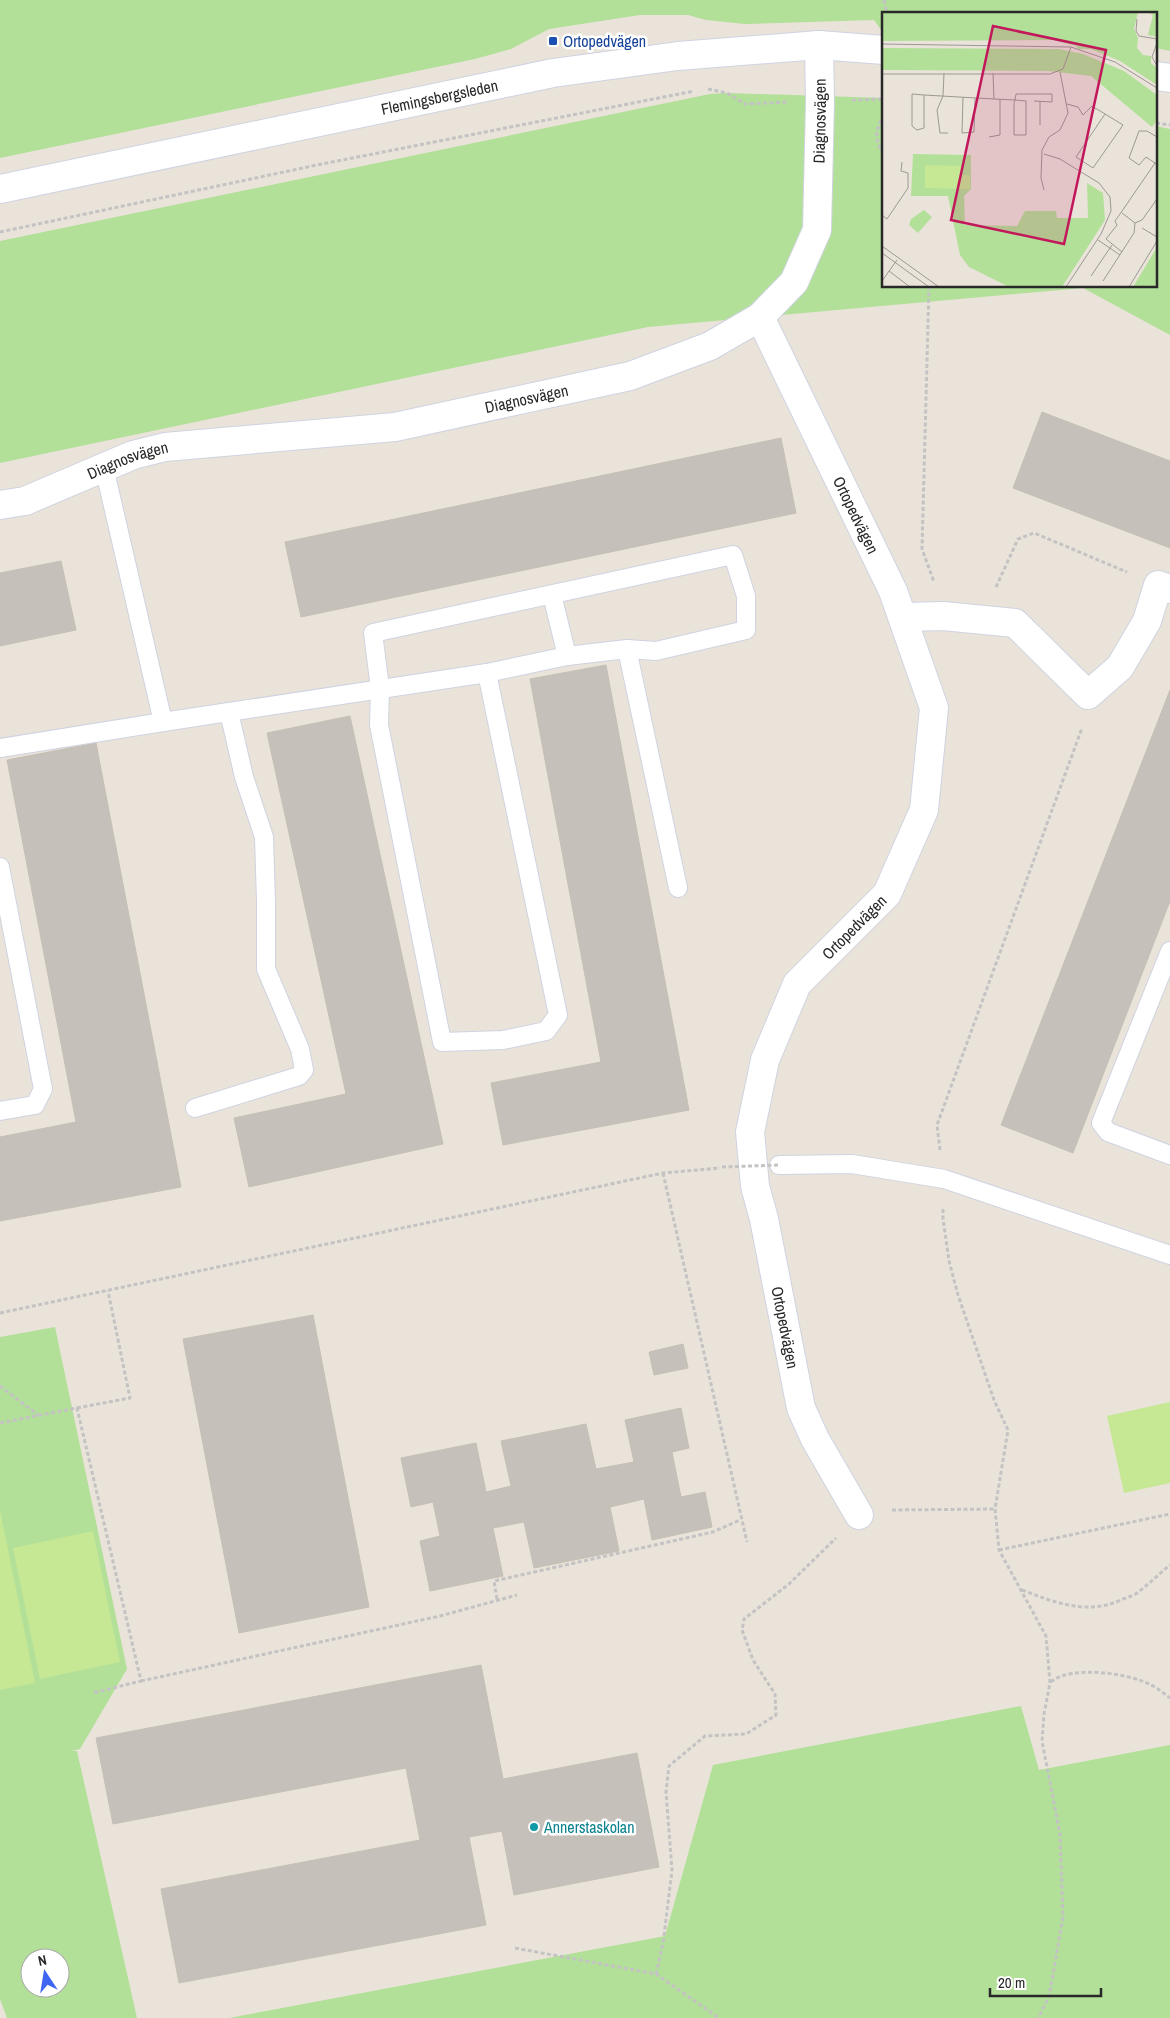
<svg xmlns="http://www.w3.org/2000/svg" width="1170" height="2018" font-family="'Archivo Narrow',sans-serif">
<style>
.green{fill:#b2e098;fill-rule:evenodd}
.pitch{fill:#c6e794}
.building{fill:#c5c0ba;stroke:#c5bfb4}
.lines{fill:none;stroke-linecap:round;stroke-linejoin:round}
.lane-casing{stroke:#cfd3e1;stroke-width:20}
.street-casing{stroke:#cfd3e1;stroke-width:30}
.secondary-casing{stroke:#cfd3e1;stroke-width:30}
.path{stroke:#c3c3c3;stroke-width:3;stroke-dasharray:4 2.5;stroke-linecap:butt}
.lane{stroke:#fff;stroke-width:18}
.street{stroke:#fff;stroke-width:28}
.secondary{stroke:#fff;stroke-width:28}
.path-bridge{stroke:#c3c3c3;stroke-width:3;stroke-dasharray:4 2.5;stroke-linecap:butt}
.transit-dot{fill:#1a4fb4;stroke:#fff;stroke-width:2}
.culture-dot{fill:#0f9aa8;stroke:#fff;stroke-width:2}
.labels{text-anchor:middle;stroke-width:5;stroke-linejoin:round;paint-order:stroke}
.transit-label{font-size:16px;fill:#164399;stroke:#fff;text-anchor:start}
.street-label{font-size:16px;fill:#282828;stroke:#fff}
.culture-label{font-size:16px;fill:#0d838f;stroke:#fff;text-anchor:start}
.inset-road{fill:none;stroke:#9c9893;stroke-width:1}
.view{fill:#c2185b;fill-opacity:0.15;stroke:#c2185b;stroke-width:2.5}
.inset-edge{fill:none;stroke:#282828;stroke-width:2.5}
</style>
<rect width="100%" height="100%" fill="#eae3da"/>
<!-- green -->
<g class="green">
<polygon points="0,0 1170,0 1170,51 1156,48 1156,14 884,14 884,34 874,20 745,24 706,20 688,15 640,15 549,29 511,49 475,59 0,158"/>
<polygon points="727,93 884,98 884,286 1156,286 1156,126 1170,129 1170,335 1083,288 648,327 0,463 0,241 710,94"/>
<path d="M55,1327L127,1669L80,1749L71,1751H77L137,2018H7L0,1999V1337ZM30,1958H60V1988H30Z"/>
<polygon points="1021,1706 1039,1770 1170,1745 1170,2018 229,2018 665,1936 713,1765"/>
</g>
<!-- pitch -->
<g class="pitch">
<polygon points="1170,1402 1170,1483 1124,1493 1107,1416"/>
<polygon points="0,1510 35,1683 0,1690"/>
<polygon points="93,1531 120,1662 40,1679 13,1548"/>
</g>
<!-- building -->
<g class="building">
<polygon points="1042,412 1170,461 1170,548 1013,488"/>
<polygon points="781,438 796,513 301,617 285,542"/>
<polygon points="61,561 76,630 0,646 0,573"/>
<polygon points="606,665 689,1110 503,1145 491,1083 601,1062 530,679"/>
<polygon points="1170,690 1170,901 1073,1153 1001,1125"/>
<polygon points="350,716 443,1144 249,1187 234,1118 346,1094 267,733"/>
<polygon points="96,743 181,1187 0,1221 0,1137 76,1122 7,760"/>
<polygon points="313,1315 369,1607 239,1633 183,1339"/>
<polygon points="683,1344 688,1368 654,1375 649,1352"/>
<polygon points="681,1408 689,1448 672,1452 681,1497 705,1492 712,1527 652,1540 644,1499 610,1507 619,1551 534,1568 524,1522 493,1528 503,1576 430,1591 420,1541 440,1536 433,1502 411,1507 401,1458 476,1443 486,1492 511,1486 501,1441 586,1424 596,1469 634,1462 625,1420"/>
<polygon points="481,1665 503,1779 637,1753 659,1867 514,1895 502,1831 469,1837 486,1925 179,1983 161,1889 420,1840 406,1768 113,1824 96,1738"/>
</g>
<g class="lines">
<!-- lane casing -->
<g class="lane-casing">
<g id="lane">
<polyline points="104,467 163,722 487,673 558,1015 546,1031 503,1040 442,1042 379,725 380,688 373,633 733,555 746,596 746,630 656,651 627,649 567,656"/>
<polyline points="627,649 678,888"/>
<polyline points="487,673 567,656 552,595"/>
<polyline points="0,748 163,722"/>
<polyline points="0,867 43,1089 35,1105 0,1111"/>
<polyline points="1170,951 1101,1123 1108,1132 1170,1155"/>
<polyline points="195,1108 299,1076 304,1070 300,1049 266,969 266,902 264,837 244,777 229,712"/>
<polyline points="779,1165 852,1164 944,1179 1170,1255"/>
</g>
</g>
<!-- street casing -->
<g class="street-casing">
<g id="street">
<path id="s1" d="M760,317L893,591L934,708L924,810L887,894L797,984L765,1060L750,1132L755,1186L764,1219L801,1408L815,1439L859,1515"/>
<path id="s2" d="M0,505L25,501L133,455L165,447L395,427L630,376L710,346L760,317L794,282L817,230L820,102L819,45"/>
<polyline points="904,617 943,616 1015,623 1088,695 1120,667 1147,621 1158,585 1170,589"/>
</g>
</g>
<!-- secondary casing -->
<g class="secondary-casing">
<g id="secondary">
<polyline points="1156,76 1170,78"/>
<path id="s3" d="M0,189L553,73L678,56L819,45L884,50"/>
</g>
</g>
<!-- path -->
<g class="path">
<polyline points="884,0 887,14"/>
<polyline points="708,89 727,93 745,104 788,102"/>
<polyline points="852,100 884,99"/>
<path d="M884,114C875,133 874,137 884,156"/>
<polyline points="1156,123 1170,125"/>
<polyline points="0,232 317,165 694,91"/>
<polyline points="929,286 922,549 934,582"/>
<polyline points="996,587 1018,539 1034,533 1127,572"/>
<polyline points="940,1150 937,1125 1082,728"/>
<polyline points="663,1173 747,1542"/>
<polyline points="943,1209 943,1219 949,1261 958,1295 994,1400 1008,1430 995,1509 999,1550 1046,1636 1050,1683 1044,1714 1042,1741 1060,1834 1063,1917 1049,1997 1038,2018"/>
<polyline points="0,1313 663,1173 720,1168"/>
<polyline points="0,1386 38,1415"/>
<polyline points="77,1408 130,1398 108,1291"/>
<polyline points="0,1423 77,1408 141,1681 93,1693"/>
<polyline points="892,1510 995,1509"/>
<polyline points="999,1550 1170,1514"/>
<path d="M1022,1590C1056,1603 1089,1616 1123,1599C1128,1597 1133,1596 1137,1593C1149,1584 1159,1574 1170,1565"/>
<polyline points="497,1599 494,1581 713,1532 740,1520"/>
<polyline points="141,1681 440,1616 517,1595"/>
<path d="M1051,1682C1070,1665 1129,1673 1151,1685C1158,1688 1164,1694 1170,1698"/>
<polyline points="515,1948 656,1974 719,2018"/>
<polyline points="656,1974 663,1944 672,1870 666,1792 669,1766 705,1736 746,1734 776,1715 775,1694 753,1660 742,1630 744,1619 789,1584 836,1538"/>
</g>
<!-- lane -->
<use href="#lane" class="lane"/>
<!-- street -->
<use href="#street" class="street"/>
<!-- secondary -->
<use href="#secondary" class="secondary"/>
<!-- path-bridge -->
<polyline class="path-bridge" points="722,1167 779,1165"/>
</g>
<!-- markers -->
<rect class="transit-dot" x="548" y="36" width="10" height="10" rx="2.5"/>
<circle class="culture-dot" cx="534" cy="1827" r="5"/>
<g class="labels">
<!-- transit labels -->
<g class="transit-label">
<text x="563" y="47">Ortopedvägen</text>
</g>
<!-- street labels -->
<g class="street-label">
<text dy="6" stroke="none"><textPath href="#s3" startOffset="449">Flemingsbergsleden</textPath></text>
<text dy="6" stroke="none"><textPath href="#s2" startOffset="1005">Diagnosvägen</textPath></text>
<text dy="6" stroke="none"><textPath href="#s2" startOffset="541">Diagnosvägen</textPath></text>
<text dy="6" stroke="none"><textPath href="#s2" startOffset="136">Diagnosvägen</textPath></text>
<text dy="6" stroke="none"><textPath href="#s1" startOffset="220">Ortopedvägen</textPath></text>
<text transform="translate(854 927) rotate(-45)" y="6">Ortopedvägen</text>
<text dy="6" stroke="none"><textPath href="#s1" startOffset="1105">Ortopedvägen</textPath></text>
</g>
<!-- culture labels -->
<g class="culture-label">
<text x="544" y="1833">Annerstaskolan</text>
</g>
</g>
<!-- overview -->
<g transform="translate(882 12)">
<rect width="275" height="275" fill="#eae3da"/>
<path d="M0,0H256L252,17L256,26L255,36L261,43L269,44V51L275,56V73L238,49L209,37H196L194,34L172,28L0,29ZM266,0H275V25L266,23L271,3ZM0,36L177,37L201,42L242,59L275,83V108L270,115L209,64L166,59L0,58ZM31,142L89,143V177L82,184L83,213L135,214L143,199H174L175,206H206L205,171L221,181L223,208L180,275H127L87,255L78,243L66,184H29ZM42,198L50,205L36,221L27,213L29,207ZM275,235V272L272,275H251Z" fill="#b2e098"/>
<path d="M43,153L80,154V163H88V177L43,176Z" fill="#c6e794"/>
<path class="inset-road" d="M255,7L254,19L257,24L275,27M275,31L270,45L275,54M0,32L189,35L233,50L275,76M62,61L61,84L55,98L58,121H66M111,61L112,87L133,88L144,89V123H132V91L133,88L134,82H170V90L152,89M0,62H168L181,57L189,35M42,83L30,82V114L35,118L42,116V83L112,87M81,85L80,121L92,120L93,86M158,89V113M185,92L196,95L201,103L210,94L241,113L211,156L194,145L223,102M107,125L118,123V87M162,142L178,147L217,171L228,185L229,199L219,222L184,275M273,151L264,145L257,153L247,146L257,119H265L275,125M162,178L159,166L160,138L167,125L178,118L186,101L178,60M240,201L253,211M0,203L5,207L26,176V161L19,159L20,150M253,211L260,208L275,187M260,216L275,225M216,228L238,243M0,234L57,275M240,240L224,227L235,213L233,209L238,202L273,151L275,152M0,241L47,275M7,259L28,275M209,264L230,233M0,269L15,248M221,269L252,221L253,211M247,275L275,229"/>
<path class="view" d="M111,14L224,38L182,232L69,208Z"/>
<rect width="275" height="275" class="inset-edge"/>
</g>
<!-- north arrow -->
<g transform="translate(45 1973) rotate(348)"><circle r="24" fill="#ffffff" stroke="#a9a9a9"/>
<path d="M0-4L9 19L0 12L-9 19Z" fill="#3e66f3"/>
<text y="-8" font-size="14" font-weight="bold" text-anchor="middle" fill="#282828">N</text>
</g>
<!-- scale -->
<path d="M990 1988v8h111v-8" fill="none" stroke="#282828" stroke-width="2.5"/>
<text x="998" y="1988" font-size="15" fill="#282828" stroke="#ffffff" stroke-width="4" paint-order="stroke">20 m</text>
</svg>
